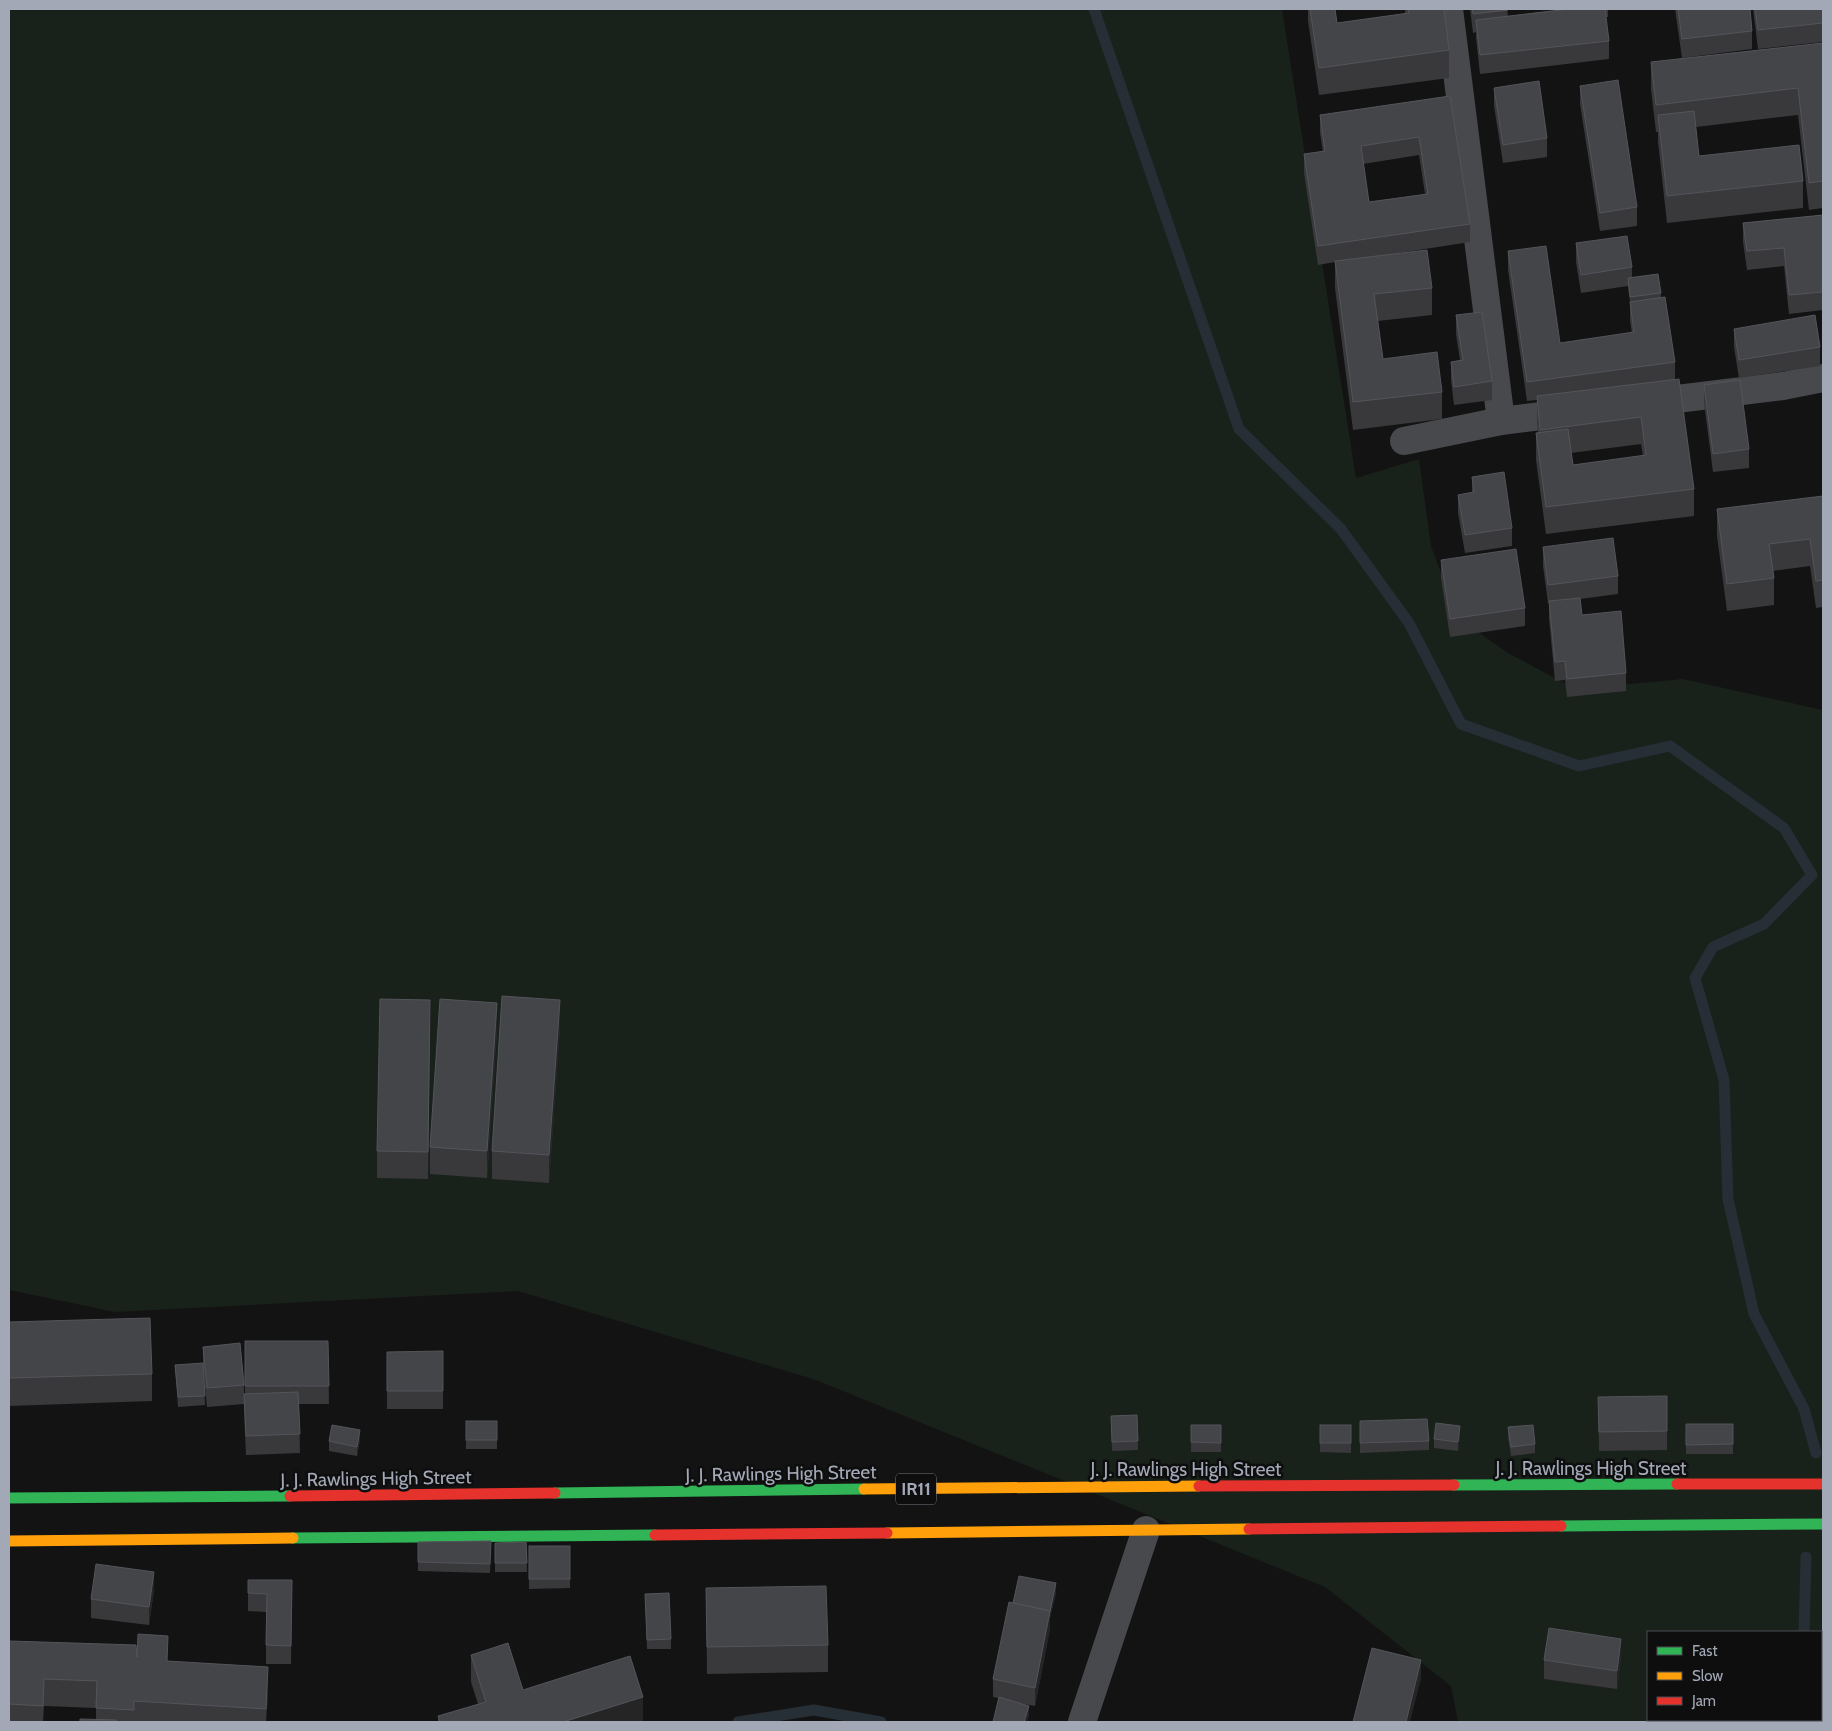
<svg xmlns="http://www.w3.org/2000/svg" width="1832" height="1731" font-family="Cabin,sans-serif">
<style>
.green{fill:#19211b;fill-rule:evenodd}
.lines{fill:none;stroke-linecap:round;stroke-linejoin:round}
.stream{stroke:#262e36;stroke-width:11}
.street{stroke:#47494c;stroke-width:28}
.fast{stroke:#30b455;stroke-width:11}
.slow{stroke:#ff9f0a;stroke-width:11}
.jam{stroke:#e5322d;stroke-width:11}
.wall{fill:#39393c;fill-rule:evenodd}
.shaded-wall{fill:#252526}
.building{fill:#444549;stroke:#53555a;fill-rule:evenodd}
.labels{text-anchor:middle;stroke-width:5;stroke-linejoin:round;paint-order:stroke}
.shield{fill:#0e0e0f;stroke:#767a84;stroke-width:1}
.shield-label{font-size:18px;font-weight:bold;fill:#a3a8b6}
.street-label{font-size:19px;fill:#a3a8b6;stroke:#0e0e0f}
</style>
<rect width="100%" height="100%" fill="#131313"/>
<!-- green -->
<path class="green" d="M9,9H1282L1356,478L1419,459L1431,546L1458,618L1508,653L1576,689L1683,679L1823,710V1722H1458L1451,1686L1325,1587L816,1380L518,1291L115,1312L9,1290ZM1648,1632H1821V1720H1648Z"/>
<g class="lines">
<!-- stream -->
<g class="stream">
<polyline points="1094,9 1239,429 1341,529 1409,623 1461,724 1579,766 1670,746 1784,828 1812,875 1764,924 1713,947 1695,978 1724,1080 1728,1199 1754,1314 1804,1409 1816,1453"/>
<polyline points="1804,1632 1806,1557"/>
<polyline points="1821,1695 1823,1699"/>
<polyline points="738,1722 814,1710 881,1722"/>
</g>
<!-- street -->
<g class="street">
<polyline points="1449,9 1501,421"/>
<polyline points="1644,403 1783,386 1823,378"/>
<polyline points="1404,441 1501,421 1574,412"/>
<polyline points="1082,1722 1146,1530"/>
</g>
<!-- fast -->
<g class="fast">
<polyline points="1454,1485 1677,1484"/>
<polyline points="555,1493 864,1489"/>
<polyline points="9,1498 290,1496"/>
<polyline points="1561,1526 1823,1524"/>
<polyline points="293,1538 655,1535"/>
</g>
<!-- slow -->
<g class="slow">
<polyline points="864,1489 1199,1486"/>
<polyline points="887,1533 1249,1529"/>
<polyline points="9,1541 293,1538"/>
</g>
<!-- jam -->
<g class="jam">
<polyline points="1677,1484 1823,1484"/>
<polyline points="1199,1486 1454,1485"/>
<polyline points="290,1496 555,1493"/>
<polyline points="1249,1529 1561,1526"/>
<polyline points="655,1535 887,1533"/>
</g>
</g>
<!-- wall -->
<g class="wall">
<polygon points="1308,9 1335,9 1337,23 1405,14 1405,9 1444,9 1449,50 1449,78 1319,95 1308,21"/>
<polygon points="1470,9 1507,9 1508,16 1566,9 1608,9 1608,17 1606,17 1609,41 1609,59 1480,74 1476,38 1476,32 1473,33"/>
<polygon points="1675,9 1750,9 1752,31 1752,49 1682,58"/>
<polygon points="1753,9 1823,9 1823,42 1758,49"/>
<polygon points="1823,43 1823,208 1809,210 1798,115 1696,127 1699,156 1803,181 1803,208 1667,223 1658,142 1658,132 1656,132 1651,89 1651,62"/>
<polygon points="1580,86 1637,207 1637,226 1600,231 1580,104"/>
<polygon points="1494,88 1547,138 1547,157 1503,163 1494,106"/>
<path d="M1450,96L1470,224V242L1393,254L1432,288V315L1378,321L1383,359L1442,392V419L1353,430L1335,288V262L1318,265L1304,173V154L1323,152L1320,133V115ZM1419,155L1425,194L1369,202L1363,164Z"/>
<polygon points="1823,215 1823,310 1789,314 1784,266 1747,270 1743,242 1743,223"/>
<path d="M1576,243L1632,267V278L1661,293V298L1675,362V379L1694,489V516L1546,534L1536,460V433H1538L1537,423V400L1527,401L1508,270V251L1560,343L1632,333L1630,321V303L1628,286L1581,293L1576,262ZM1641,444L1643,456L1573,465L1571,453Z"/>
<polygon points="1456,315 1492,381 1492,400 1454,405 1451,380 1451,362 1460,360 1456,334"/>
<polygon points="1734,329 1820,347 1820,366 1739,378 1734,347"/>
<polygon points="1704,385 1749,449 1749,468 1713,472 1704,403"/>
<polygon points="1472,477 1512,528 1512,546 1465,553 1458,513 1458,495 1472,492"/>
<polygon points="1823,496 1823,607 1816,608 1810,566 1773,571 1774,578 1774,605 1727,611 1717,536 1717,509"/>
<polygon points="1543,547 1618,576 1618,594 1580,599 1582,615 1626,673 1626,691 1567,697 1565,680 1555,681 1549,619 1549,603 1548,603 1543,566"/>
<polygon points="1441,560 1525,608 1525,626 1450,637 1441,578"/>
<polygon points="430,1027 428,1179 377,1178 377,1151"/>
<polygon points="560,1027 549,1183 492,1179 492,1151"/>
<polygon points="497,1030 487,1178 430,1174 430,1147"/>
<polygon points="9,1322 152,1374 152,1401 9,1406"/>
<polygon points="245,1341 328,1341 329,1404 299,1404 300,1453 246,1455 244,1412 244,1394 245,1394"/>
<polygon points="203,1347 244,1385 244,1404 207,1407 203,1366 205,1405 178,1407 175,1365 203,1364"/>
<polygon points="443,1351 443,1409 387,1409 387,1370"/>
<polygon points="1598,1397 1667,1431 1667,1450 1599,1451"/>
<polygon points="1137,1415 1138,1450 1112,1451 1111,1416"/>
<rect x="466" y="1421" width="31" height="28"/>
<polygon points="1360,1421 1429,1441 1429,1450 1360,1453"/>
<rect x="1686" y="1424" width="47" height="30"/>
<rect x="1191" y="1425" width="30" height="27"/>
<polygon points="1320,1425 1351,1425 1351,1453 1320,1452"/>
<polygon points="1508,1427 1535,1444 1535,1453 1511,1456 1508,1437"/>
<polygon points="1460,1435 1458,1451 1434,1448 1434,1439"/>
<polygon points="360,1440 357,1456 329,1451 329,1441"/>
<polygon points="491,1541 490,1573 418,1571 418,1542"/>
<polygon points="526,1542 527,1572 495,1572 495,1543"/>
<polygon points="529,1546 570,1546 570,1588 529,1589"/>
<polygon points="248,1580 292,1580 291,1664 266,1664 266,1612 248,1611"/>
<polygon points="706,1588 828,1645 828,1672 707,1674"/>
<polygon points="154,1590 149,1625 91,1618 91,1599"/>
<polygon points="1056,1593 1050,1618 1050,1629 1035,1706 1014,1702 1029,1715 1027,1722 993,1722 999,1698 993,1697 993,1679 1013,1603"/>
<polygon points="645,1594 671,1639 671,1649 647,1649"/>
<polygon points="9,1641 168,1661 268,1694 266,1722 80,1722 96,1720 96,1708 44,1706 43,1722 9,1722"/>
<polygon points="471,1655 523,1690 643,1722 438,1722 438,1716 478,1704 471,1682"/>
<polygon points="1621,1657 1617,1689 1544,1679 1544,1660"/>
</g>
<!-- shaded-wall -->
<g class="shaded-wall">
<polygon points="560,1000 560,1027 549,1183 549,1155"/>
<polygon points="497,1003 497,1030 487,1178 487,1151"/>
<polygon points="1460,1426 1460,1435 1458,1451 1458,1442"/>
<polygon points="360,1430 360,1440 357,1456 357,1447"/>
<polygon points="154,1572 154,1590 149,1625 149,1607"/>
<polygon points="1056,1583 1056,1593 1050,1618 1050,1629 1035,1706 1035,1688"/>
<polygon points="1621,1639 1621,1657 1617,1689 1617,1671"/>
<polygon points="1421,1660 1421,1679 1410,1722 1406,1722"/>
<polygon points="268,1667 268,1694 266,1722"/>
<polygon points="643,1697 643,1722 563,1722"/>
<polygon points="1029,1706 1029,1715 1027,1722 1024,1722"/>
</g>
<!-- building -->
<g class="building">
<polygon points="1310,9 1335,9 1337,23 1409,13 1408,9 1444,9 1449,50 1319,68"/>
<polygon points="1472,9 1507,9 1508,10 1473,14"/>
<polygon points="1569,9 1605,9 1609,41 1480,55 1476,20"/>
<polygon points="1678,9 1750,9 1752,31 1682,39"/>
<polygon points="1755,9 1823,9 1823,23 1758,30"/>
<polygon points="1823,43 1823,181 1809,183 1798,88 1656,105 1651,62"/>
<polygon points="1618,80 1637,207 1600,213 1580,86"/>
<polygon points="1539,81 1547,138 1503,145 1494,88"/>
<path d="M1450,96L1470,224L1318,246L1304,154L1325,151L1320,115ZM1419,137L1428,194L1369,202L1361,146Z"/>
<polygon points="1694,111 1699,156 1799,145 1803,181 1667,196 1658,115"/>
<polygon points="1823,215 1823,292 1789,295 1784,248 1747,251 1743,223"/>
<polygon points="1627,236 1632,267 1581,275 1576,243"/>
<polygon points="1546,246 1560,343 1634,332 1630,302 1665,297 1675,362 1527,382 1508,251"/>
<polygon points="1427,250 1432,288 1374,294 1383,359 1437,352 1442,392 1353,402 1335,261"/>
<polygon points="1658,274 1661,293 1630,297 1628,278"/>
<polygon points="1482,312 1492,381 1454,387 1451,362 1463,360 1456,315"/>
<polygon points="1815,315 1820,347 1739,360 1734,329"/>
<polygon points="1679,379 1694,489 1546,507 1536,433 1568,429 1573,465 1646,455 1641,417 1540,430 1537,396"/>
<polygon points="1740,380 1749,449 1713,454 1704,385"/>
<polygon points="1504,472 1512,528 1465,535 1458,495 1474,492 1472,477"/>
<polygon points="1823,496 1823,580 1816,581 1810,539 1769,544 1774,578 1727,584 1717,509"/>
<polygon points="1613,538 1618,576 1548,585 1543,547"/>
<polygon points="1516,549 1525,608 1450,619 1441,560"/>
<polygon points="1580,598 1582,615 1621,611 1626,673 1567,679 1565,661 1555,662 1549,601"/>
<polygon points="502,996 560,1000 549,1155 492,1151"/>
<polygon points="380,999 430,1000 428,1152 377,1151"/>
<polygon points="440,999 497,1003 487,1151 430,1147"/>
<polygon points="150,1318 152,1374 9,1378 9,1322"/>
<polygon points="245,1341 328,1341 329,1386 245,1386"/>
<polygon points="240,1343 244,1385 207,1388 203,1347"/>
<polygon points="443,1351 443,1391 387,1391 387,1352"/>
<polygon points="203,1363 205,1396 178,1397 175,1365"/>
<polygon points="298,1392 300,1434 246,1436 244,1394"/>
<polygon points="1667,1396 1667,1431 1599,1432 1598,1397"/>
<polygon points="1137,1415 1138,1441 1112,1442 1111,1416"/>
<polygon points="1427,1419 1429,1441 1360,1443 1360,1421"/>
<rect x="466" y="1421" width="31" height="19"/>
<polygon points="1436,1423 1460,1426 1458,1442 1434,1439"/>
<polygon points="1686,1424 1733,1424 1733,1444 1686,1445"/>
<polygon points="332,1425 360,1430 357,1447 329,1441"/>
<polygon points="1191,1425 1221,1425 1221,1443 1191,1442"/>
<rect x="1320" y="1425" width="31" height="18"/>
<polygon points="1533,1425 1535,1444 1511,1447 1508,1427"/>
<polygon points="491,1541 490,1564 418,1562 418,1542"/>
<polygon points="526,1542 527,1563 495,1563 495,1543"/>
<rect x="529" y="1546" width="41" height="33"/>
<polygon points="96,1564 154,1572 149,1607 91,1599"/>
<polygon points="1019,1576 1056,1583 1050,1611 1013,1603"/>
<polygon points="248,1580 292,1580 291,1646 266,1645 267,1594 248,1593"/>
<polygon points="826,1586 828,1645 707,1647 706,1588"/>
<polygon points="669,1593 671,1639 647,1640 645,1594"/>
<polygon points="1009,1602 1050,1611 1035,1688 993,1679"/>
<polygon points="1549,1628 1621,1639 1617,1671 1544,1660"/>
<polygon points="138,1634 168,1636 167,1661 268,1667 266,1709 134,1701 134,1710 96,1708 97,1681 44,1679 43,1706 9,1704 9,1641 136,1645 137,1657"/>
<polygon points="508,1643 523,1690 630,1656 643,1697 563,1722 440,1722 438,1716 486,1702 471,1655"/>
<polygon points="1372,1648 1421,1660 1406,1722 1353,1722"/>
<polygon points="999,1697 1029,1706 1024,1722 993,1722"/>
<polygon points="80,1719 116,1720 116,1722 80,1722"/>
</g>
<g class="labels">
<!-- shield labels -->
<rect class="shield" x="896" y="1473.5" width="40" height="31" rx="4"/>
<g class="shield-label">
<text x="916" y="1495">IR11</text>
</g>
<!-- street labels -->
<g class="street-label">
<text x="1591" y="1475">J. J. Rawlings High Street</text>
<text x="1186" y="1476">J. J. Rawlings High Street</text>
<text transform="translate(781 1473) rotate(-1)" y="7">J. J. Rawlings High Street</text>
<text transform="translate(376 1478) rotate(-1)" y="7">J. J. Rawlings High Street</text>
</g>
</g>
<!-- border -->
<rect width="1832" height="1731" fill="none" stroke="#a3a8b6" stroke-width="20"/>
<!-- legend -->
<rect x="1647" y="1631" width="175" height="90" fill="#0e0e0f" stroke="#4a4c52"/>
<rect x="1657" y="1647" width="25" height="8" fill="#30b455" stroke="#4a4c52"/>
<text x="1692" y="1656" font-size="15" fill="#a3a8b6">Fast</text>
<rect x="1657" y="1672" width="25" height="8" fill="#ff9f0a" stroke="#4a4c52"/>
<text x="1692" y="1681" font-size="15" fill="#a3a8b6">Slow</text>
<rect x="1657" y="1697" width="25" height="8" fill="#e5322d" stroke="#4a4c52"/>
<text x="1692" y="1706" font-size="15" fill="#a3a8b6">Jam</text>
</svg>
